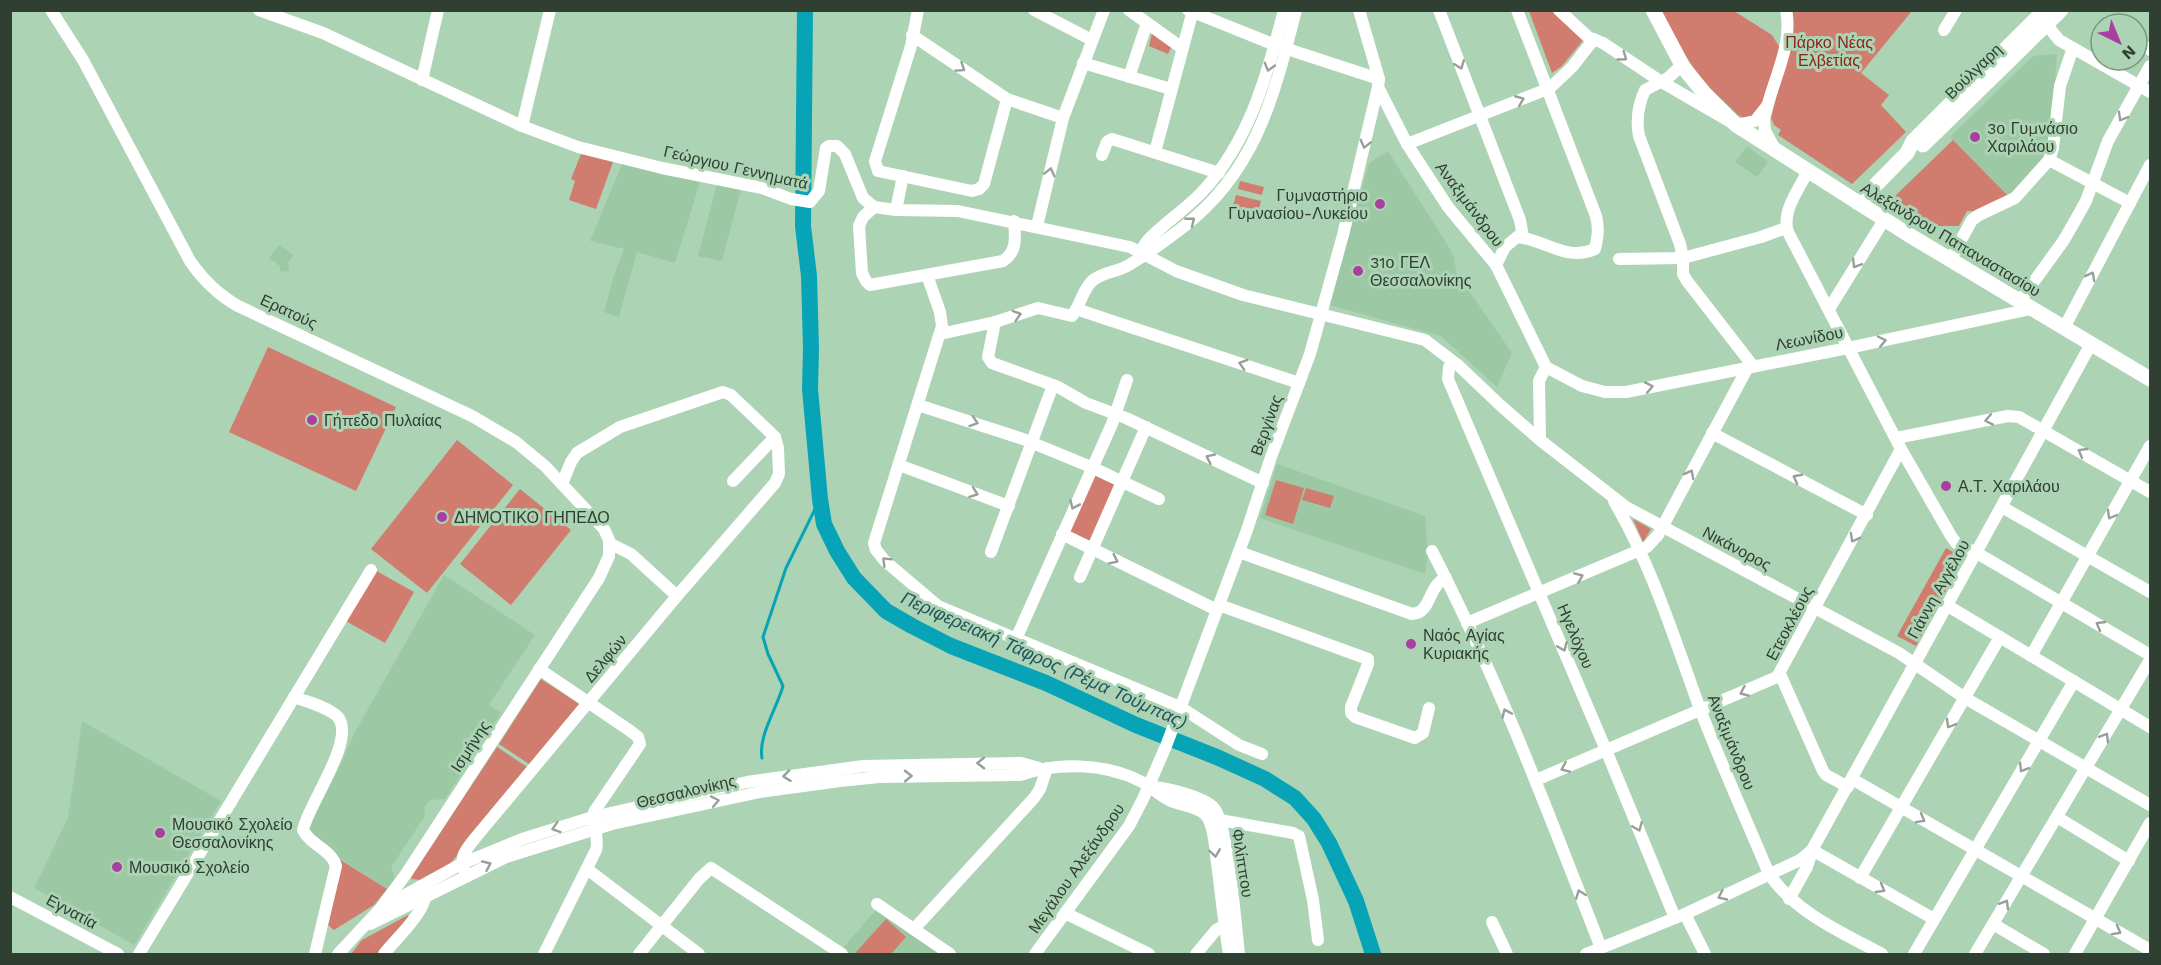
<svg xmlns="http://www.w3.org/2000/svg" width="2161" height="965" font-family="'Work Sans',sans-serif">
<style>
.built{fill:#9cc9a4}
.green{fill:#d07d6f}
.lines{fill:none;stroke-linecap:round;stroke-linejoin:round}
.stream{stroke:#07a3b7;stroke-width:3}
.river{stroke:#07a3b7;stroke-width:16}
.minor{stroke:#fff;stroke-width:12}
.major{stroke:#fff;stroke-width:15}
.oneway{stroke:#979f98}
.poi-dot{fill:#a83fa1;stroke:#acd3b3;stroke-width:2}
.labels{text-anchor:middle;stroke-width:6;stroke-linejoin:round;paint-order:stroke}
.park-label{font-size:16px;fill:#8d2418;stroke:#acd3b3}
.street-label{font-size:16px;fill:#2f3f32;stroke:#acd3b3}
.poi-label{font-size:16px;fill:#2f3f32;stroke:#acd3b3;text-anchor:start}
.water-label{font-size:18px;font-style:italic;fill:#21555e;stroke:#acd3b3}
</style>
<rect width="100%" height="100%" fill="#acd3b3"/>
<!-- built -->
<g class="built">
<polygon points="2057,54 2050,145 2039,167 2008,196 1950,137 2033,56"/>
<polygon points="1747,146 1768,162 1757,177 1735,162"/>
<polygon points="1388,151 1450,249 1454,257 1456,272 1512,353 1497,387 1441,336 1329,305 1369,163"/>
<polygon points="622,164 700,182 675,263 637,252 619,317 604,312 614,275 624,249 590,241"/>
<polygon points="717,184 741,189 722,261 698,256"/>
<polygon points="279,245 293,255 287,264 289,264 288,272 280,271 280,266 269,258"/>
<polygon points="1277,464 1425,516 1428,555 1425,574 1260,518"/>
<polygon points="444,575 535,635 489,705 501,713 445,799 430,800 424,808 425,816 391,867 395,878 387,889 303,835 342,761 355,732"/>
<polygon points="82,721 221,801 134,945 34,888 68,818"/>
<polygon points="877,909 942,954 846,954 841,950"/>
</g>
<!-- green -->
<g class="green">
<polygon points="1529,11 1556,11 1584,39 1562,66 1552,73"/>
<polygon points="1661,11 1734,11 1772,35 1780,48 1761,107 1755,115 1744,118 1738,115 1711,89 1695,70 1686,56"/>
<polygon points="1793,11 1912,11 1861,73 1889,95 1881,105 1906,132 1852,184 1778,135 1781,130 1774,125 1771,118 1793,33"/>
<polygon points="1153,29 1173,44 1168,54 1149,46"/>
<path d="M1953,140L2008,196C1996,202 1981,213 1967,211L1959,226C1937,225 1888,232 1895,196Z"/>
<polygon points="581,154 613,162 596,209 569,200 575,181 571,179"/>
<polygon points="1240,181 1264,187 1262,195 1238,189"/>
<polygon points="1236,195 1261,201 1258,213 1233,206"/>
<polygon points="268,347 396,407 356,491 229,432"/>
<polygon points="457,440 513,485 427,593 371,549"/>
<polygon points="1094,472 1119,483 1092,542 1068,531"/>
<polygon points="1276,480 1304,488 1293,524 1265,515"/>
<polygon points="1306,488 1334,496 1330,508 1302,500"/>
<polygon points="520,489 571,530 511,605 460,564"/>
<polygon points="1633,519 1651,529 1644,541 1643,542"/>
<polygon points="1946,548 1964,558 1916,646 1897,636"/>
<polygon points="373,569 414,592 385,643 344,620"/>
<polygon points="541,679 582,706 532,766 499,744"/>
<polygon points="497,747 530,769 449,865 421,880 412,879 411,877"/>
<polygon points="334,856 387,889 374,905 334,930 328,925"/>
<polygon points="408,915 409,918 379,954 351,954 362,940"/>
<polygon points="886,919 906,937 891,954 858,954 856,952"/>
</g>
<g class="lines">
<!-- stream -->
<path class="stream" d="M762,758C758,736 777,708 783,686L768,654L763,637L786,568L820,499"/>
<!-- river -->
<polyline class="river" points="805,10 803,226 809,276 811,349 810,389 820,499 824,524 837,551 854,578 886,611 912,626 951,646 1046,683 1136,725 1219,758 1265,779 1295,798 1314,819 1329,843 1356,901 1373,954"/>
<!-- minor -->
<g class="minor">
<path d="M51,10L83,60L190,261C203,280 217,294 238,306L472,416L516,442L545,466L604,529L609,540V556L599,578L406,874L380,909L338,954"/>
<polyline points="259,10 323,33 522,126 578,147 662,168 762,188 791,199 810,202 819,191 826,148 829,146 837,146 845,154 863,198 874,207 896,210 958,211 1130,247 1176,271 1243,295 1425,340 1459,366 1500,405 1540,440 1626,507 1899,653 1965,698 2150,805"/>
<polyline points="918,10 911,46 875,161 878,171 972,191 979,189 984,184 1007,99"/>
<polyline points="1034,10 1092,40"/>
<polyline points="1129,10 1182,48"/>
<polyline points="1188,10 1275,45 1379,79"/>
<polyline points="1359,10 1379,79 1378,87 1407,144 1448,207 1496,265 1546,367 1582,386 1605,392 1626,392 1848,348 2031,309"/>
<polyline points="1439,10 1520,220 1523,237"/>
<polyline points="1559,10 1588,37 1603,43 1660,81 1736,125 1755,121 1767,106"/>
<polyline points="2046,15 2051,30 2059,40 2150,92"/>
<polyline points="1944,30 1956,10"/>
<polyline points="912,35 1007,99 1063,118"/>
<polyline points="2137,42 2150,50"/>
<polyline points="1083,63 1171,89"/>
<polyline points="1129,77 1147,23"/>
<polyline points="422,80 438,10"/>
<polyline points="522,126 550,10"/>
<polyline points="1407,144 1550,88 1572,67 1594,39"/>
<path d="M1775,149L1765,131L1764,120C1770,85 1794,47 1786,10"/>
<polyline points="1155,152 1192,14"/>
<polyline points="1102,155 1107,142 1112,139 1219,173"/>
<polyline points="2049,160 2130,203"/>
<path d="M1808,171C1799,189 1781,212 1788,232L1901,449L1951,536L1957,544L1977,553L2150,655"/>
<path d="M874,207L863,217L859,226L862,273L866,281L870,285L1003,261C1018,251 1015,237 1014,221"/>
<polyline points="896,210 903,176"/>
<polyline points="1037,226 1063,118 1104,10"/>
<path d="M1143,255L1142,249L1147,241C1164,223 1185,210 1202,192C1249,142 1267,76 1284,10"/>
<path d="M1619,259L1683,258L1680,244L1639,136C1636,120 1638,105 1645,90L1668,78L1682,65"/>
<polyline points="1950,260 1972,220 1979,215 2015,198 2049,160 2053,148 2060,86 2073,48"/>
<path d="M1496,265L1505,247L1517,237C1544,239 1566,262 1595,249C1598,236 1599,228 1596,216L1517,10"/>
<polyline points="927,275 940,312 942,326 874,543 876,550 885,561 938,606 1180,707 1239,745 1262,754"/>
<polyline points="2020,301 2064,240 2076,219 2086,201 2108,141 2150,66"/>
<polyline points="1076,309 1299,383"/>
<polyline points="1829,309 1884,220"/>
<polyline points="995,322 988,357 992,363 1058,387 1086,403 1126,418 1263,483"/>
<polyline points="2064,328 2150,165"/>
<path d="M940,334L995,322L1038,308L1072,316C1080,306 1082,291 1092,281C1102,272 1118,272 1129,265C1147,254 1165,241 1182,228C1256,172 1274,96 1296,10"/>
<polyline points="1753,366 1687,281 1683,274 1683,258 1761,237 1786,228"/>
<polyline points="1449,367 1448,379 1606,750 1675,918"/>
<polyline points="918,405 1023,439 1091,467 1159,499"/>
<polyline points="1712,433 1867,515"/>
<polyline points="1896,438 2008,416 2019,417 2150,492"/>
<polyline points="1540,440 1539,381 1546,367"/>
<polyline points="899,465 1009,506"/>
<polyline points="733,481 775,437"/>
<path d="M1614,501C1652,566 1674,638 1700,709C1721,764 1746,819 1769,874C1796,913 1841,932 1882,954"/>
<polyline points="2002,507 2150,592"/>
<polyline points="1062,534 1217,610"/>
<polyline points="609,543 631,554 677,596"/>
<path d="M1432,551C1498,679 1549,814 1601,948"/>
<polyline points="991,552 1053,385"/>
<path d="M1239,552L1412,614C1432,613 1427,586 1446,578"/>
<polyline points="1080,577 1146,427"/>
<polyline points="1219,605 1368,659 1368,664 1351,707 1351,713 1355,717 1415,738 1423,733 1429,708"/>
<polyline points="1948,606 2150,727"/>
<polyline points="1467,623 1647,547 1658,535 1748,367"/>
<polyline points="1016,639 1112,424 1127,380"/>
<polyline points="2031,656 2150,446"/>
<path d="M539,669L629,730L638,737L640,744L594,812C591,825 600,837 596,850L544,954"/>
<polyline points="1780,674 1823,771 1826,775 1848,787"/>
<path d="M294,697C307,702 326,706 337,716C358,738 308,804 303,830C310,845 331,849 336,866L315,954"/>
<polyline points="1852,779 2150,950"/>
<polyline points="1536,780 1777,677 1901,449"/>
<path d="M1153,787C1168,788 1204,797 1214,808C1228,823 1236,929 1239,954"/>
<polyline points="2057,817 2129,861"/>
<polyline points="1220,820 1293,833 1299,836 1313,900 1318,940"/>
<polyline points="1812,850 1934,919"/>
<polyline points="587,869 699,954"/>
<path d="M466,875C458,857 465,851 476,837L677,596L775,483L779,474L778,448L775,437L731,395L723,392L620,427L577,453L571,462L562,484"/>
<polyline points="1860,878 2000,637"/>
<polyline points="10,897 118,954"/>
<polyline points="1789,899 1807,867 1812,851"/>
<polyline points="877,904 950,954"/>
<polyline points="387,905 461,864 522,839 593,817 747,782 863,766 1021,763 1039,768"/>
<polyline points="1065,913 1149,954"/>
<polyline points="1685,914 1705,954"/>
<polyline points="1492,922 1507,954"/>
<path d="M370,924L506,857L612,824L760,792L840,781L879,777L1020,775C1058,762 1104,763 1140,781C1152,787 1160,796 1171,801C1183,806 1201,807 1208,818C1215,831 1215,849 1217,863C1221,894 1224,924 1229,954"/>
<polyline points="1993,924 2044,954"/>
<polyline points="914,929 1034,798 1040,789 1047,768"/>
<polyline points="139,954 371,570"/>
<path d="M384,954C394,941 424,913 425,897"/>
<polyline points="639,954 699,879 711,868 842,954"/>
<polyline points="1035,954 1129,826 1143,799 1166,746 1247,530 1271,457 1310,354 1343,235 1378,87"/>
<polyline points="1196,954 1216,930 1225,925"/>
<polyline points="1586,954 1685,914 1800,860 1812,850 2091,344"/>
<polyline points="1914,954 2074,681"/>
<polyline points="1975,954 2150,660"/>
<polyline points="2075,954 2150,823"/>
</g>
<!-- major -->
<g class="major">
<polyline points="1653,10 1683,67 1704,93 1736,125 1909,235 2150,379"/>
<polyline points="1923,145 2061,10"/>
<polyline points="1858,203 1907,153 1913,141 2045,10"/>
</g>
</g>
<!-- one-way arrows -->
<defs><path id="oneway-chevron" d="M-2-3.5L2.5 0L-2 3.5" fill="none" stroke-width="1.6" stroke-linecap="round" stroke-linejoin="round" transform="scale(1.5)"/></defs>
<g class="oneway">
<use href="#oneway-chevron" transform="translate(1623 57) rotate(36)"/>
<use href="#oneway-chevron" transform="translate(1460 65) rotate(69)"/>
<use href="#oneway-chevron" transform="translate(1269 67) rotate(106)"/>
<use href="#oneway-chevron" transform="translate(961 68) rotate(34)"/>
<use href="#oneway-chevron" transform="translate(1520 100) rotate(-22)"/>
<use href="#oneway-chevron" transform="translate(2122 117) rotate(120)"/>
<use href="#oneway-chevron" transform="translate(1365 144) rotate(104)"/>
<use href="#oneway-chevron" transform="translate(1050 172) rotate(-76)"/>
<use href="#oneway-chevron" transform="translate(1191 221) rotate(-39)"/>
<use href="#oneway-chevron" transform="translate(1856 264) rotate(122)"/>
<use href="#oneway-chevron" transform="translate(2091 276) rotate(-62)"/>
<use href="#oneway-chevron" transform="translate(1017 315) rotate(-17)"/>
<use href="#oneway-chevron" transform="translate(1882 341) rotate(-12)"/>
<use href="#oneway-chevron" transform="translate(1243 364) rotate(-162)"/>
<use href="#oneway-chevron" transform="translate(1649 387) rotate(-11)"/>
<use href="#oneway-chevron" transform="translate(1989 420) rotate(169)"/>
<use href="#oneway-chevron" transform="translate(974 422) rotate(18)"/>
<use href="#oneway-chevron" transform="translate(2082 452) rotate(-150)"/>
<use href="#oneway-chevron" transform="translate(1210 458) rotate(-155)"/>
<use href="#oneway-chevron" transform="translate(1690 474) rotate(-62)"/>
<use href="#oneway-chevron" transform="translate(1797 478) rotate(-152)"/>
<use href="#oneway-chevron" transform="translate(974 493) rotate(20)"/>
<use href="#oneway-chevron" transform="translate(1074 505) rotate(114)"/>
<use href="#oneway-chevron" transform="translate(2111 515) rotate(120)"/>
<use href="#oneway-chevron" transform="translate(1854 538) rotate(119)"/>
<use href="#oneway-chevron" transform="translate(1114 560) rotate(26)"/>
<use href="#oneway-chevron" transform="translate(886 561) rotate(-135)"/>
<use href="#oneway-chevron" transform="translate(1579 577) rotate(-23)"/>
<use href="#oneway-chevron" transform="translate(2100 625) rotate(-150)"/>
<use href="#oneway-chevron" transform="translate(1563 647) rotate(67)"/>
<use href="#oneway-chevron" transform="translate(1744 692) rotate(156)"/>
<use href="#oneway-chevron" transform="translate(1506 713) rotate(-114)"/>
<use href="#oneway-chevron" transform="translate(1950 724) rotate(120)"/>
<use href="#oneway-chevron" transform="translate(2105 737) rotate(-59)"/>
<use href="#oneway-chevron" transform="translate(981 763) rotate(179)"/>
<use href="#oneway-chevron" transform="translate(1565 768) rotate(157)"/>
<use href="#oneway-chevron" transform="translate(2023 768) rotate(121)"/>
<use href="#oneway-chevron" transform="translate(787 776) rotate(173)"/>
<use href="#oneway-chevron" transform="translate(908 776) rotate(-1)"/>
<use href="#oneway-chevron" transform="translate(715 801) rotate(-12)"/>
<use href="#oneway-chevron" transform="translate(1921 819) rotate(29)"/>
<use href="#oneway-chevron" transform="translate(1638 827) rotate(68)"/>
<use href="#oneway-chevron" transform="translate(556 828) rotate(163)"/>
<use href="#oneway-chevron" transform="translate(1215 853) rotate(82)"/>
<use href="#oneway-chevron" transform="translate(487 865) rotate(-24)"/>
<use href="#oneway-chevron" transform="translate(1881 889) rotate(30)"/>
<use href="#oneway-chevron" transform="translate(1580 894) rotate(-111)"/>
<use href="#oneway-chevron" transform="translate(1722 896) rotate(155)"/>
<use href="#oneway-chevron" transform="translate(2005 904) rotate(-59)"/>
<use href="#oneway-chevron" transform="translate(2117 931) rotate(29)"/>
</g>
<!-- markers -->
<g class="poi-dot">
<circle cx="1975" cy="137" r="6"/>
<circle cx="1380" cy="204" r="6"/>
<circle cx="1358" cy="271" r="6"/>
<circle cx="312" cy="420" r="6"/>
<circle cx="1946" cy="486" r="6"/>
<circle cx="442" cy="517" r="6"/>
<circle cx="1411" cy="644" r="6"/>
<circle cx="160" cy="833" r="6"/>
<circle cx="117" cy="867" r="6"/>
</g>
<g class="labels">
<!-- park labels -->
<g class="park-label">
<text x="1829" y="48">Πάρκο Νέας<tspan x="1829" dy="18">Ελβετίας</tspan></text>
</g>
<!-- street labels -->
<g class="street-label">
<text transform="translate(1973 71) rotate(-44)" y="6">Βούλγαρη</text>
<text transform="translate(736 167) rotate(13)" y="6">Γεώργιου Γεννηματά</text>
<text transform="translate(1470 204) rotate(53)" y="6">Αναξιμάνδρου</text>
<text transform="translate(1951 239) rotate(31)" y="6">Αλεξάνδρου Παπαναστασίου</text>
<text transform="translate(289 311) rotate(25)" y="6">Ερατούς</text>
<text transform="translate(1809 338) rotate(-11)" y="6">Λεωνίδου</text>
<text transform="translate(1266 425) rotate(-70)" y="6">Βεργίνας</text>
<text transform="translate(1737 548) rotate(28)" y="6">Νικάνορος</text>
<text transform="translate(1938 589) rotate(-61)" y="6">Γιάννη Αγγέλου</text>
<text transform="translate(1789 623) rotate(-62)" y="6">Ετεοκλέους</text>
<text transform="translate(1576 636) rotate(67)" y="6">Ηγελόχου</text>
<text transform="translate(605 658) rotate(-50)" y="6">Δελφών</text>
<text transform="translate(1732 742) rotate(68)" y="6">Αναξιμάνδρου</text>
<text transform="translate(470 746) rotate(-57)" y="6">Ισμήνης</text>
<text transform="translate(686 791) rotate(-13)" y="6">Θεσσαλονίκης</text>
<text transform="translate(1243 863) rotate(81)" y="6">Φιλίππου</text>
<text transform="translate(1076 868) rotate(-55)" y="6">Μεγάλου Αλεξάνδρου</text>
<text transform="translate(72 911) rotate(28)" y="6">Εγνατία</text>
</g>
<!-- poi labels -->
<g class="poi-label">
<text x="1987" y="134">3ο Γυμνάσιο<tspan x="1987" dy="18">Χαριλάου</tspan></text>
<text x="1368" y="201" text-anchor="end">Γυμναστήριο<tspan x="1368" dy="18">Γυμνασίου-Λυκείου</tspan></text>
<text x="1370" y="268">31ο ΓΕΛ<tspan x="1370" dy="18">Θεσσαλονίκης</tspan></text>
<text x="324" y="426">Γήπεδο Πυλαίας</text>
<text x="1958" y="492">Α.Τ. Χαριλάου</text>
<text x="454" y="523">ΔΗΜΟΤΙΚΟ ΓΗΠΕΔΟ</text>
<text x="1423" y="641">Ναός Αγίας<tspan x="1423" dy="18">Κυριακής</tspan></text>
<text x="172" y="830">Μουσικό Σχολείο<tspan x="172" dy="18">Θεσσαλονίκης</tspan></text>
<text x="129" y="873">Μουσικό Σχολείο</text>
</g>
<!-- water labels -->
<g class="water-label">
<text transform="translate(1044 660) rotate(24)" y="6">Περιφερειακή Τάφρος (Ρέμα Τούμπας)</text>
</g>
</g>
<!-- border -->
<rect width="2161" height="965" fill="none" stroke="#2f3f32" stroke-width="24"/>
<!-- north arrow -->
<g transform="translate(2119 42) rotate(137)"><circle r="28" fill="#acd3b3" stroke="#7a987f" stroke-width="1.5"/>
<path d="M0-4.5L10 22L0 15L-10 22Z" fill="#a83fa1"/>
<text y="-9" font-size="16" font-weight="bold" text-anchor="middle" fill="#2f3f32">N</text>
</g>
</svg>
